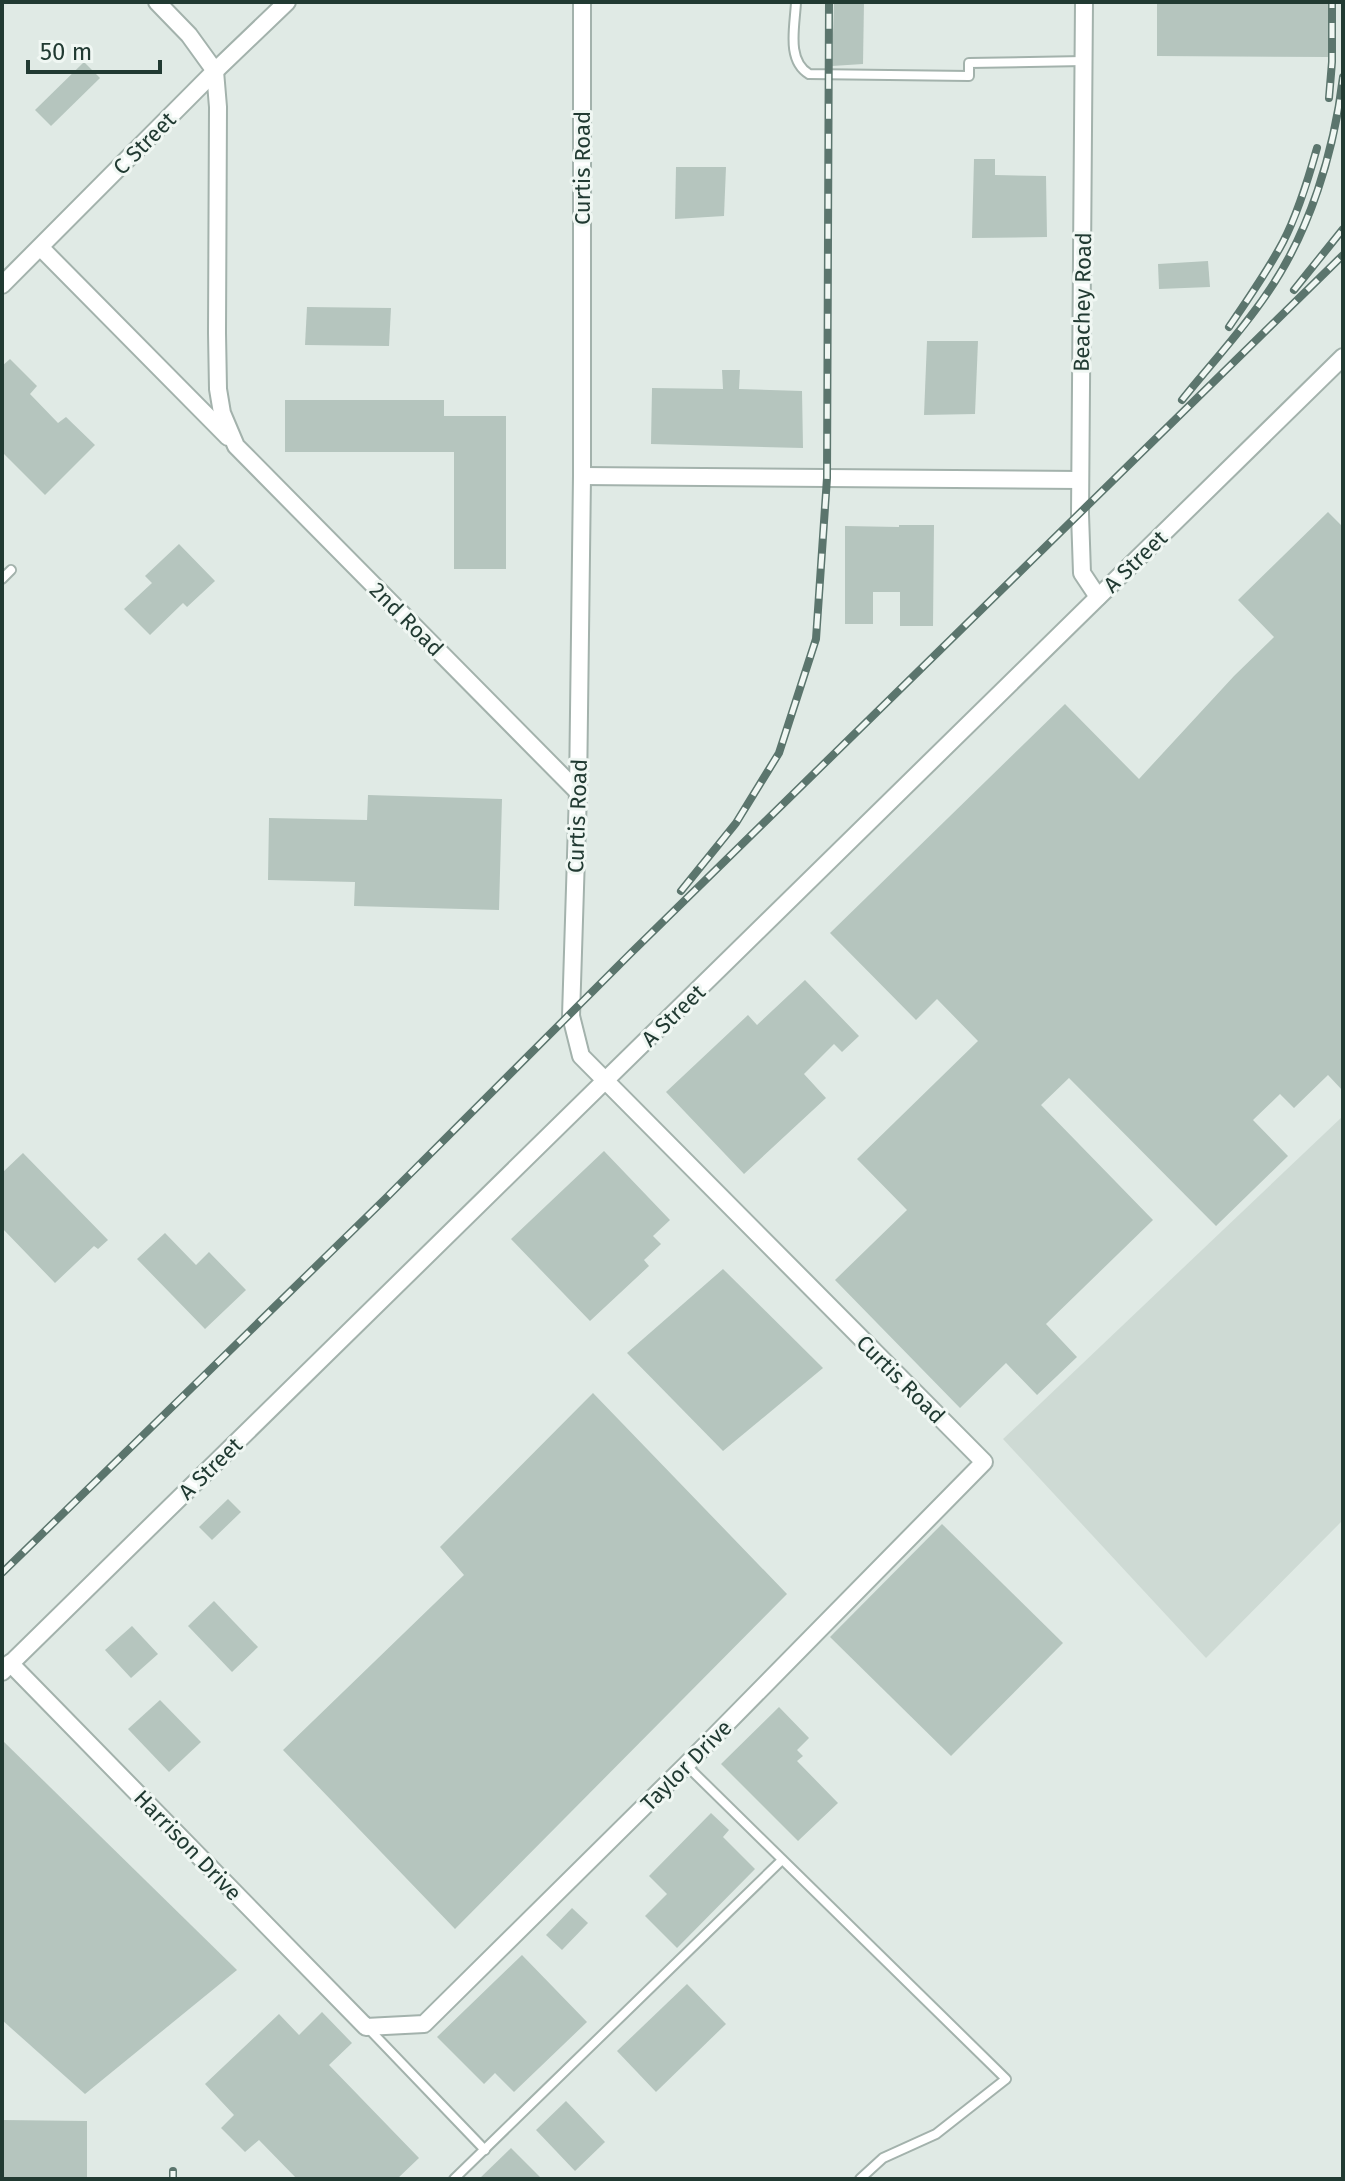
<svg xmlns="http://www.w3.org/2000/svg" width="1345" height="2181" font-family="'Fira Sans',sans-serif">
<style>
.built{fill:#cedad4}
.building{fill:#b5c5be}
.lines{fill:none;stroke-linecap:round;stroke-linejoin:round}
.service-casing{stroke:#a3b2ac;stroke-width:12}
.minor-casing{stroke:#a3b2ac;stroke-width:20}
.service{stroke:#fff;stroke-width:8}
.minor{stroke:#fff;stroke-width:16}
.rail-casing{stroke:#5b756d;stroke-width:8}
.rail{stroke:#f0f7f3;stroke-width:5;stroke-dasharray:15;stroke-linecap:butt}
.labels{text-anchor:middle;stroke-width:6;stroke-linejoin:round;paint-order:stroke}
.street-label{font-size:22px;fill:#213a32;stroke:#f0f7f3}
</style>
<rect width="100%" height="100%" fill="#e0eae5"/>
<!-- built -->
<polygon class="built" points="1343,1116 1343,1520 1206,1658 1003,1439"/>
<!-- building -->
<g class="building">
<polygon points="834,2 864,2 863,64 832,66"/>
<polygon points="1157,2 1328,2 1328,57 1157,56"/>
<polygon points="84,62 100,78 51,126 35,110"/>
<polygon points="974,159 995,159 995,175 1046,176 1047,237 972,238"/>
<polygon points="676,167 726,167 724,216 675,219"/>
<polygon points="1208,261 1210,287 1159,289 1158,264"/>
<polygon points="307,307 391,308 389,346 305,345"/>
<polygon points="927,341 978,341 975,414 924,415"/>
<polygon points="10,359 37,386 30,394 58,423 66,417 95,445 45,495 2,452 2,366"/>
<polygon points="722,370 740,370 739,389 802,391 803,448 651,444 652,388 723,389"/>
<polygon points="285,400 444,400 444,416 506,416 506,569 454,569 454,452 285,452"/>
<polygon points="1328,512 1343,527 1343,1091 1328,1075 1294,1108 1280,1094 1253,1120 1288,1156 1216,1226 1069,1078 1041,1105 1153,1220 1046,1324 1077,1357 1037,1395 1006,1363 960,1408 835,1280 907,1210 857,1159 978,1041 937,999 916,1020 830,933 1065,704 1139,779 1234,676 1274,637 1238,600"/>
<polygon points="899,525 934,525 933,626 900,626 900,592 873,592 873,624 845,624 845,526 899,527"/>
<polygon points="179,544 215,581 187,607 183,603 150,635 124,609 152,583 145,576"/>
<polygon points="368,795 502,799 499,910 354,906 355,882 268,880 269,818 367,820"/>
<polygon points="805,980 859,1036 842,1052 834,1044 804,1074 826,1098 744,1174 666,1092 748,1015 757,1025"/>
<polygon points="604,1151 670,1220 653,1236 661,1244 644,1260 649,1266 590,1321 511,1239"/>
<polygon points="23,1153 108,1240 98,1249 94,1246 55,1283 2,1228 2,1173"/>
<polygon points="165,1233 196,1265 209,1252 246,1290 205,1329 137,1259"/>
<polygon points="723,1269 823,1368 723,1451 627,1353"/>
<polygon points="593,1393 787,1594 455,1929 283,1750 464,1575 440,1547"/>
<polygon points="228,1499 241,1512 212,1540 199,1527"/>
<polygon points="942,1524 1063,1643 951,1756 830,1637"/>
<polygon points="214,1601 258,1647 232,1672 188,1626"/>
<polygon points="132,1626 158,1654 131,1678 105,1650"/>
<polygon points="160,1700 201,1742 169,1772 128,1729"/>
<polygon points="779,1707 809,1738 797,1750 803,1756 797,1761 838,1803 798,1841 721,1764"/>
<polygon points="2,1740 237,1970 85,2094 2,2020"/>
<polygon points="711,1813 729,1830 723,1837 755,1869 677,1948 645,1916 667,1894 649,1876"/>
<polygon points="572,1908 588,1923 562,1950 546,1935"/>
<polygon points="522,1955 587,2022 514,2092 495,2073 484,2084 437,2037"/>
<polygon points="687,1984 726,2024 656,2092 617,2051"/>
<polygon points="322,2012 352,2043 329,2065 419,2158 397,2179 297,2179 259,2140 245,2152 221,2128 234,2115 205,2084 279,2014 299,2035"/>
<polygon points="566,2101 605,2142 575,2171 536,2130"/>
<polygon points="2,2120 87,2121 87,2179 2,2179"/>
<polygon points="511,2148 542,2179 479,2179"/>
</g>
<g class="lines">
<!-- service casing -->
<g class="service-casing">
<g id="service">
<path d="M796,2C795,26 786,60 809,74L969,76V63L1084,61"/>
<polyline points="2,579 11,570"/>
<polyline points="686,1765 1006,2079 936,2134 883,2158 860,2179"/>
<polyline points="367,2027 485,2150"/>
<polyline points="454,2179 782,1860"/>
</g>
</g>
<!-- minor casing -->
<g class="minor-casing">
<g id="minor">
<polyline points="157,2 189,35 215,71 218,107 217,333 218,389 222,413 236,446 578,792"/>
<polyline points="1084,2 1080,514 1082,573 1098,597"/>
<polyline points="41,248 228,437"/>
<polyline points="2,285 215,71 287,2"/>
<polyline points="582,476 1080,480"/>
<polyline points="10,1663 366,2027 424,2024 686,1765 984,1462 581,1056 571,1016 578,792 582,476 582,2"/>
<polyline points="2,1672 1343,357"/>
</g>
</g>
<!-- service -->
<use href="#service" class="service"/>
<!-- minor -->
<use href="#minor" class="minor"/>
<!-- rail casing -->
<g class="rail-casing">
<g id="rail">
<polyline points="1329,98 1332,62 1332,2"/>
<polyline points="1294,290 1343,229"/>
<path d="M1229,327C1248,299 1267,272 1283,242C1298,213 1308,180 1317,148"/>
<path d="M1182,400C1210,365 1241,332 1266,295C1310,232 1334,152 1343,77"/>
<polyline points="681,891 736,823 779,753 816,639 827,478 829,2"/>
<polyline points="2,1573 385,1199 631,953 1343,255"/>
<polyline points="173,2179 173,2171"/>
</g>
</g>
<!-- rail -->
<use href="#rail" class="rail"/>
</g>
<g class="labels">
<!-- street labels -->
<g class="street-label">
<text transform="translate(144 143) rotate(-45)" y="8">C Street</text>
<text transform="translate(582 168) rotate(-90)" y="8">Curtis Road</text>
<text transform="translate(1082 302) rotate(-89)" y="8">Beachey Road</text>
<text transform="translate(1135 561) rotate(-44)" y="8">A Street</text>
<text transform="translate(407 619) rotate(45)" y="8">2nd Road</text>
<text transform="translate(577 816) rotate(-88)" y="8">Curtis Road</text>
<text transform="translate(673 1015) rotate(-44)" y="8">A Street</text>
<text transform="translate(901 1379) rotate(45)" y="8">Curtis Road</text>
<text transform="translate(210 1468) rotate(-44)" y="8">A Street</text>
<text transform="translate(686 1765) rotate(-45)" y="8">Taylor Drive</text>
<text transform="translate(188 1845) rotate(46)" y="8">Harrison Drive</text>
</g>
</g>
<!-- border -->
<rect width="1345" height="2181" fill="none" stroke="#213a32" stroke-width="8"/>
<!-- scale -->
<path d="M28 60v12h132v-12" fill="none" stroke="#213a32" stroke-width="4"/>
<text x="40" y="60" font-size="24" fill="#213a32" stroke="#f0f7f3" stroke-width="6" paint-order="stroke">50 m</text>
</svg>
